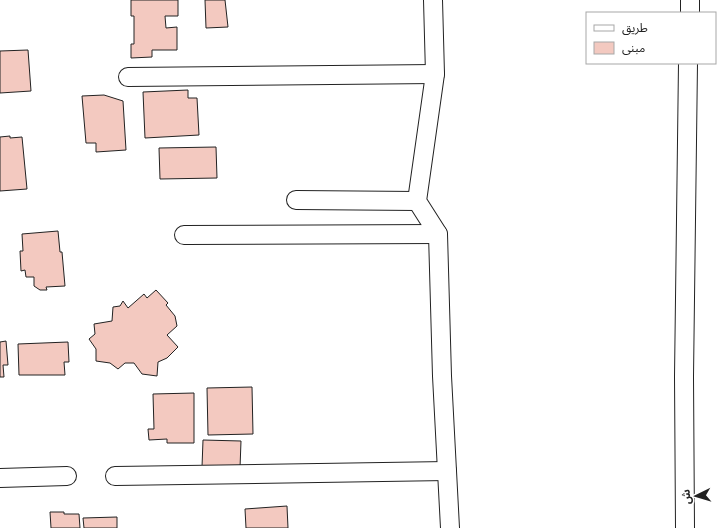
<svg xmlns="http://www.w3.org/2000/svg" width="728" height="528" font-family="Quicksand,'Noto Sans Arabic',sans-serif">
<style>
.building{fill:#f3c9c0;stroke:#222}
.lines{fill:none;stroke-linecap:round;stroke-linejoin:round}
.minor-casing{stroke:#222;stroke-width:20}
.minor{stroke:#fff;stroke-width:18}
</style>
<rect width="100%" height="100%" fill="#fff"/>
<!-- building -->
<g class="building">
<polygon points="131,0 178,0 178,16 165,16 166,28 177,27 177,50 152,50 152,57 131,58 131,44 134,44 134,16 131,16"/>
<polygon points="205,0 225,0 228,27 206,28"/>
<polygon points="28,50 31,91 0,93 0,51"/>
<polygon points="188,90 188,98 197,98 199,135 145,138 143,92"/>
<polygon points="104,95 123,101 126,150 96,152 96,143 86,143 82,96"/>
<polygon points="10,136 10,138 22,137 27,189 0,191 0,137"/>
<polygon points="216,147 217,178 160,179 159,148"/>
<polygon points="58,231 60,252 62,252 65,286 46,287 47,290 40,290 34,286 34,277 26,277 25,270 21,271 20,251 23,251 22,234"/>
<polygon points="156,290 168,303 166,305 175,316 177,326 167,335 178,347 167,358 158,362 157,376 142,374 134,363 125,363 118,369 110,363 96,361 96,349 89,339 95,334 94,324 112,321 113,307 120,306 123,301 128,308 144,294 147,298"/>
<polygon points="6,341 8,365 3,365 4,377 0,377 0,342"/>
<polygon points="68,342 69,362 64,362 65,375 19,375 18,344"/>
<polygon points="252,387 253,434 208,435 207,388"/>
<polygon points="194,393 194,443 167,443 167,439 149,440 148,429 154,429 153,394"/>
<polygon points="203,440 241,441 240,468 202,467"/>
<polygon points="287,506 288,528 246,528 245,509"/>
<polygon points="50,512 64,512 64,514 79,514 80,528 51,528"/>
<polygon points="117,517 117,528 84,528 83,518"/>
</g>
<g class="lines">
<!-- minor casing -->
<g class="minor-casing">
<g id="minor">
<polyline points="433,0 435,74 417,201 438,234 442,376 450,528"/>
<polyline points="690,13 690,0"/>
<polyline points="128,77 435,74"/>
<polyline points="296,200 417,201"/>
<polyline points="184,235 438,234"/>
<polyline points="115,476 447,471"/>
<polyline points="0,478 67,476"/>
<polyline points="685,528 684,377 688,63"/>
</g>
</g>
<!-- minor -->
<use href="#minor" class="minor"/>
</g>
<!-- legend -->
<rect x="586" y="12" width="130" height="52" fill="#ffffff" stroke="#a7a7a7"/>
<rect x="594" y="25" width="20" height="6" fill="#ffffff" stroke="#a7a7a7"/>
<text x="622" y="32" font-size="12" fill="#222222">طريق</text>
<rect x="594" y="42" width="20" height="12" fill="#f3c9c0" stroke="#a7a7a7"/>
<text x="622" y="52" font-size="12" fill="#222222">مبنى</text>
<!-- north arrow -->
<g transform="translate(696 496) rotate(265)" stroke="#ffffff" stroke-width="3" paint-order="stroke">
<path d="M0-3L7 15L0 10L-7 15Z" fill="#222222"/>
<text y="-6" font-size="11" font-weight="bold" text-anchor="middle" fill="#222222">ش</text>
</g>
</svg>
